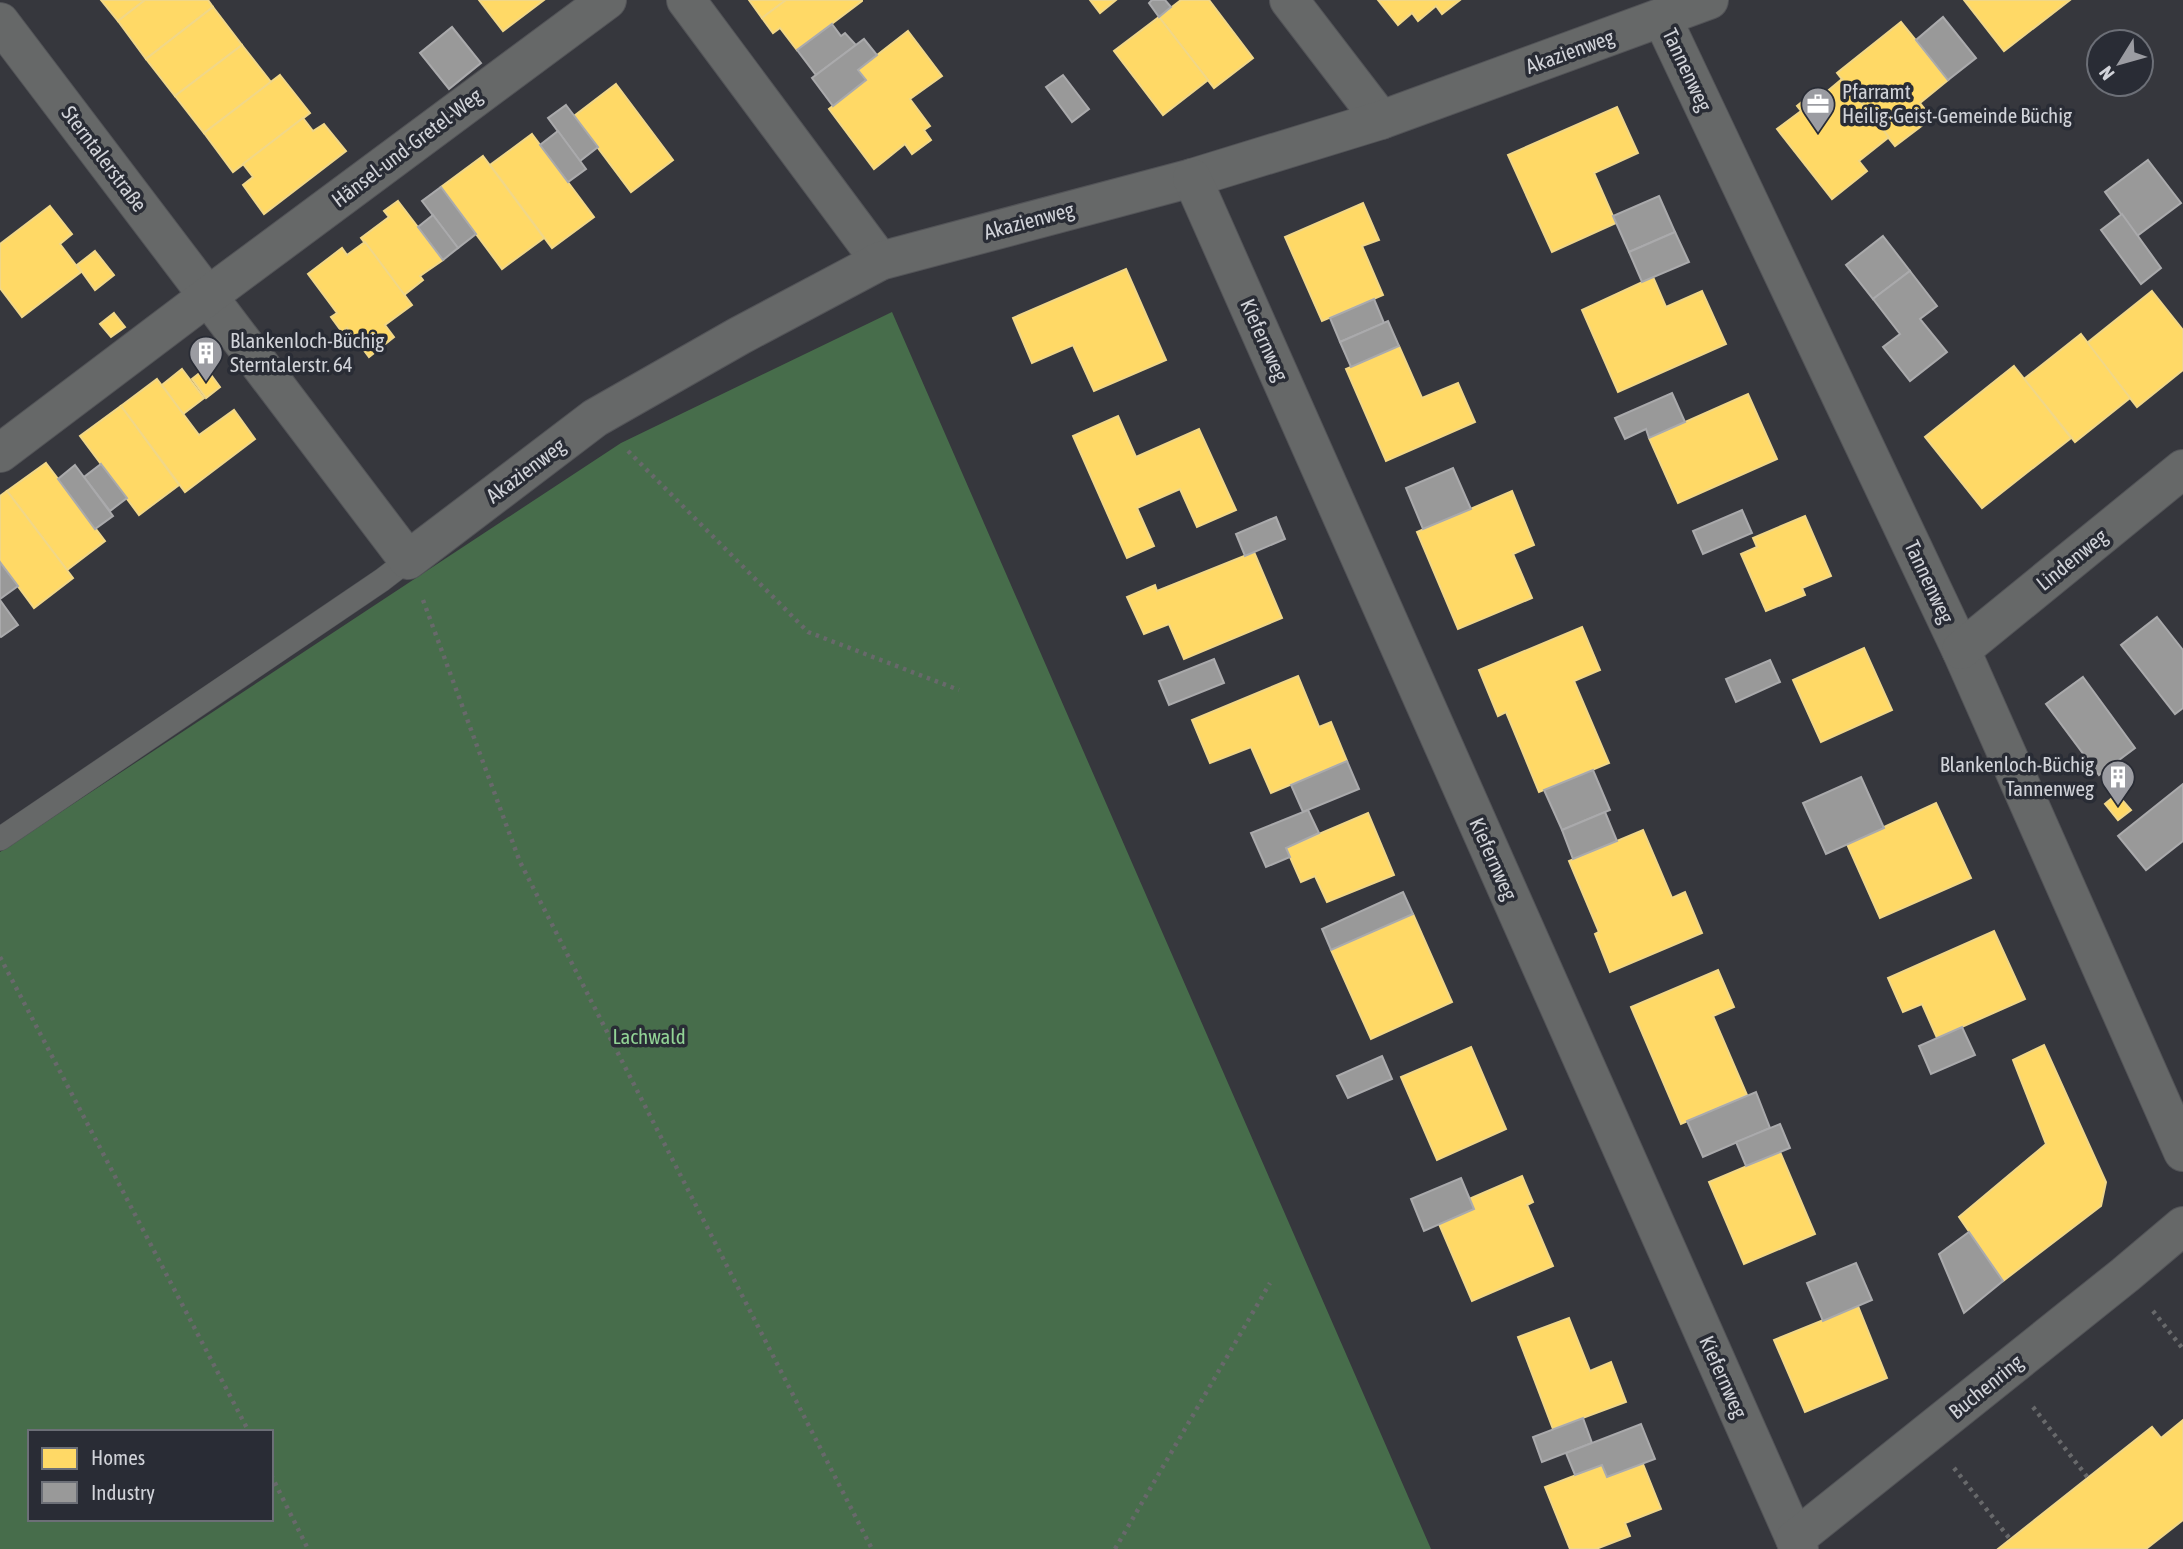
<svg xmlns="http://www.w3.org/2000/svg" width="2183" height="1549" font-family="'Asap Condensed',sans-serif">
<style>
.forest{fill:#476d4b;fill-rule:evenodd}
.homes{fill:#ffd966;stroke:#f1d788;stroke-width:2}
.industry{fill:#999;stroke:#aaaaac;stroke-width:2}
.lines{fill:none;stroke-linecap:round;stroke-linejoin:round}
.service-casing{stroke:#535458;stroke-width:24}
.minor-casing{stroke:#535458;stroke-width:40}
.path{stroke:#68696b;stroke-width:4.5;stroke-dasharray:3.5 5;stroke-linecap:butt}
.service{stroke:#666868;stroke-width:23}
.minor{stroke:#666868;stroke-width:38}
.labels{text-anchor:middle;stroke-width:7;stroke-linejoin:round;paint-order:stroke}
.street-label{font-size:21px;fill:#d1d3d9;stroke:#292c35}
.poi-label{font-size:21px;fill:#d1d3d9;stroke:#292c35;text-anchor:start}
.park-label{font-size:21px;fill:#92d496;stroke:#292c35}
</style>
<rect width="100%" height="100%" fill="#36373d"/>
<!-- forest -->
<path class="forest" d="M892,312L1431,1549H0V852L621,443ZM30,1432H271V1519H30Z"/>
<!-- homes -->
<g class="homes">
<polygon points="101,0 145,0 118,21"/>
<polygon points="145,0 208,0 213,7 146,59 118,21"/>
<polygon points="479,0 544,0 503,31"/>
<polygon points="749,0 786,0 762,18"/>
<polygon points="786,0 862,0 862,1 797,50 780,28 773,33 762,18"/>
<polygon points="1090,0 1116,0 1100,13"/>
<polygon points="1181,0 1209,0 1253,58 1214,88 1159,17"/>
<polygon points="1378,0 1460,0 1442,14 1436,6 1418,21 1412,13 1398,25"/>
<polygon points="1964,0 2070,0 2004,51"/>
<polygon points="213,7 242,45 175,96 146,59"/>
<polygon points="1159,17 1208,80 1163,115 1114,51"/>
<polygon points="1901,22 1948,80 1920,103 1932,118 1895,146 1837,73"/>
<polygon points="908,31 942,76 910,99 930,126 924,130 931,140 912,154 905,144 874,169 829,109 866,80 858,70"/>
<polygon points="242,45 271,82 204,133 175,96"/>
<polygon points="280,75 310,113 233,172 204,133"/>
<polygon points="1842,79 1889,137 1859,161 1867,171 1832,199 1777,129 1801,111 1797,106 1813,93 1818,99"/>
<polygon points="616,84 673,160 631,192 574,116"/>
<polygon points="1617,107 1638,153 1594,173 1616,223 1552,252 1508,155"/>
<polygon points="303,118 313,131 324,124 346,151 264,214 243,185 253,177 243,164"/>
<polygon points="532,134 594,217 552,248 490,165"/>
<polygon points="483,156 544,238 502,269 441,187"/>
<polygon points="398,201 443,260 420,276 423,280 404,295 361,238 389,217 384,211"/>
<polygon points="1363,203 1379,240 1362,246 1383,295 1322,321 1285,237"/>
<polygon points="50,206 72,234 60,244 81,272 22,317 0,288 0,244"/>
<polygon points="365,242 412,305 385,325 394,337 369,357 347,328 342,332 331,317 337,313 308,274 342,248 347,255"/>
<polygon points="95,251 114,275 95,290 77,265"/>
<polygon points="1126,269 1166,360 1094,391 1073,345 1032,363 1013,318"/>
<polygon points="1653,277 1666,307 1702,291 1726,344 1618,392 1582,310"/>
<polygon points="2152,291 2183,330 2183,370 2137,407 2087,343"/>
<polygon points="114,313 125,327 111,337 100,324"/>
<polygon points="2081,334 2130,398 2075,442 2024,379"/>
<polygon points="1399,346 1422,398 1458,383 1475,422 1386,461 1346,369"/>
<polygon points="2014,366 2071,438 1982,508 1925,437"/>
<polygon points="206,368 220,387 206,398 192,379"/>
<polygon points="182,369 204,398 183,414 162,385"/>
<polygon points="157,379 199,435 234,410 255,439 185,492 121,406"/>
<polygon points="1748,394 1777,459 1678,503 1649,438"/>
<polygon points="121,406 179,485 139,515 80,436"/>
<polygon points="1118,416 1136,457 1199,429 1236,510 1197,527 1180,489 1137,508 1154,546 1127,558 1073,436"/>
<polygon points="46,463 105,541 67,570 7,491"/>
<polygon points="7,491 73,578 34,608 0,562 0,496"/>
<polygon points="1512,491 1534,545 1513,554 1532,598 1458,629 1417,532"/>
<polygon points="1805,516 1831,576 1802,588 1805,595 1766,611 1741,554 1757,547 1753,538"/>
<polygon points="1254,552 1282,618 1184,659 1169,624 1144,634 1127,597 1155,585 1157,591"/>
<polygon points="1582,627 1600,670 1574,681 1609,763 1539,792 1506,712 1498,716 1479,670"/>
<polygon points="1864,648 1892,710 1821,742 1793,680"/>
<polygon points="1298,676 1319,727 1331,722 1347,761 1271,793 1251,747 1210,763 1192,720"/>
<polygon points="2117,794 2131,810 2118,820 2105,804"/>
<polygon points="1936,803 1971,878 1880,918 1847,844"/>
<polygon points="1368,813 1394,875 1327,902 1315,876 1301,882 1286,848"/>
<polygon points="1643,830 1672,898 1685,892 1702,933 1610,972 1595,934 1599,932 1569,861"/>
<polygon points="1413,914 1452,1002 1371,1039 1331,950"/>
<polygon points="1994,931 2025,999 1937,1038 1922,1004 1903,1012 1888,978"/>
<polygon points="1718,970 1734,1007 1713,1016 1747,1095 1681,1124 1631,1007"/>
<polygon points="2044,1045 2106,1182 2101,1206 2003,1281 1959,1217 2046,1144 2013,1060"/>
<polygon points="1471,1047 1506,1129 1437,1160 1401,1077"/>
<polygon points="1780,1152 1815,1234 1744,1264 1709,1182"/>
<polygon points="1522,1176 1533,1202 1527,1205 1553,1266 1472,1301 1439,1224 1474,1209 1469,1199"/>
<polygon points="1858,1306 1887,1378 1805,1412 1774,1340"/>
<polygon points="1569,1318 1590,1371 1611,1362 1626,1402 1553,1429 1518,1337"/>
<polygon points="2183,1420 2183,1520 2146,1549 1998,1549 2152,1427 2161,1438"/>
<polygon points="1643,1464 1661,1509 1625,1523 1630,1536 1596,1549 1570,1549 1545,1487 1602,1465 1607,1477"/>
</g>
<!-- industry -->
<g class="industry">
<polygon points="1165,0 1171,7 1159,17 1149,3 1152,0"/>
<polygon points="1943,17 1976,58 1948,80 1916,40"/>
<polygon points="832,24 841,36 845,33 856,45 816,75 797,50"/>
<polygon points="452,27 481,63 449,89 420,53"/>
<polygon points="864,39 877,55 858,70 866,80 833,106 812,78"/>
<polygon points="1063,75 1089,109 1072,122 1046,87"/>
<polygon points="566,105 598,147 580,161 548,118"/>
<polygon points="558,131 586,169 568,182 540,145"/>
<polygon points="2148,160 2181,203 2137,236 2105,192"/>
<polygon points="441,187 476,234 458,248 422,201"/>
<polygon points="1659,196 1675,232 1629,252 1613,216"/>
<polygon points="2122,214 2161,268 2141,284 2101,230"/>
<polygon points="433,215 458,248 443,260 418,227"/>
<polygon points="1675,232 1689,262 1642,282 1629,252"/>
<polygon points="1883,236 1910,271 1873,299 1846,265"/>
<polygon points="1910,271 1937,306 1920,319 1947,352 1910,381 1883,347 1900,334 1873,299"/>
<polygon points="1374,299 1384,323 1340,342 1330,318"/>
<polygon points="1388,321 1399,346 1351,367 1340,342"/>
<polygon points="1672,393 1685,422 1649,438 1646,429 1625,439 1615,418"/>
<polygon points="101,464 127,498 110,511 84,477"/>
<polygon points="75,465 113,516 95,529 58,479"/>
<polygon points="1453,468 1471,509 1423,529 1406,488"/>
<polygon points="1742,510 1752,533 1703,554 1693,531"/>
<polygon points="1276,517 1285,539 1245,556 1236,534"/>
<polygon points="0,562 18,586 0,599"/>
<polygon points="0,600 18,625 1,637 0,636"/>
<polygon points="2157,617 2183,650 2183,708 2175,714 2121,645"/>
<polygon points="1214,659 1224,683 1169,705 1159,681"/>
<polygon points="1770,660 1780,682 1736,702 1726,679"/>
<polygon points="2083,677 2135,748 2099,775 2046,704"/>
<polygon points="1347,761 1359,789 1303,812 1291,785"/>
<polygon points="1593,770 1610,810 1562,830 1544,790"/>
<polygon points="1861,777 1884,828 1826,854 1803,803"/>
<polygon points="2183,784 2183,841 2146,870 2118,836"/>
<polygon points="1308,810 1319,833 1286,848 1290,857 1266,867 1251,833"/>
<polygon points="1605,812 1617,841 1573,859 1562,830"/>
<polygon points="1403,892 1413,914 1331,950 1322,929"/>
<polygon points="1962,1027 1975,1055 1931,1074 1919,1046"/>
<polygon points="1382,1056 1392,1079 1348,1098 1337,1076"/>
<polygon points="1756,1092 1770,1128 1703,1157 1687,1121"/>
<polygon points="1780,1124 1790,1148 1746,1166 1736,1142"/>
<polygon points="1461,1178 1474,1209 1424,1231 1411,1199"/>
<polygon points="1969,1232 2003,1281 1964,1313 1939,1254"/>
<polygon points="1856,1263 1872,1300 1823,1321 1807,1283"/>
<polygon points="1583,1418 1592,1443 1542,1462 1533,1437"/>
<polygon points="1641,1424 1655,1459 1607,1477 1602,1465 1575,1475 1566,1453"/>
</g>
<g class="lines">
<!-- service casing -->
<g class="service-casing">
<polyline id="service" points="0,839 382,580 408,560"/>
</g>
<!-- minor casing -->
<g class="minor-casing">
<g id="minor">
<polyline points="686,0 880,261"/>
<polyline points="1289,0 1381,120"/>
<polyline points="1662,18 1961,650 2183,1152"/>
<polyline points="0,22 408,560 595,418 739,336 880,261 1192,178 1381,120 1709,0"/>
<polyline points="1192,178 1795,1539"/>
<polyline points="0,453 208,296 607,0"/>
<polyline points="1961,650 2183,469"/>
<polyline points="1799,1549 1795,1539 2125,1275 2183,1226"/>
</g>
</g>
<!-- path -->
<g class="path">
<polyline points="628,451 808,632 959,690"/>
<polyline points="423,600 520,862 872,1549"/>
<polyline points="0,957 249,1432"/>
<polyline points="2153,1311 2183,1349"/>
<polyline points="2033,1407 2088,1478"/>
<polyline points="1954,1468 2010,1539"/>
<polyline points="271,1475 308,1549"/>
<polyline points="1115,1549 1270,1283"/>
</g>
<!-- service -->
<use href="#service" class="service"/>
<!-- minor -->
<use href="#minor" class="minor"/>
</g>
<!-- icons -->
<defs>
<g id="office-pin" transform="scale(1.75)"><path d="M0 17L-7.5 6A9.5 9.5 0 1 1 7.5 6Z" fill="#9b9ca2" stroke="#292c35"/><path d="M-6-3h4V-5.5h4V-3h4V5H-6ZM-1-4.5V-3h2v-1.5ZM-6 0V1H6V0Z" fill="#fff"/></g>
<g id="building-pin" transform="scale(1.75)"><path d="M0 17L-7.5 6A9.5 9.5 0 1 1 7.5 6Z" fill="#9b9ca2" stroke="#292c35"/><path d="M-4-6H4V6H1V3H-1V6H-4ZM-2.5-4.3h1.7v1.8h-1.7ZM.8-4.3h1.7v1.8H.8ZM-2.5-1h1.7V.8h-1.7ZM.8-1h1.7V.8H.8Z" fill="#fff"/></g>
</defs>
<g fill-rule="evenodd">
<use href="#office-pin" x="1818" y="104"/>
<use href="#building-pin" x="206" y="353"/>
<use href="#building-pin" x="2118" y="777"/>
</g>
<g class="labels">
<!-- street labels -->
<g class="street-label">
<text transform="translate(1570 52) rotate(-20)" y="7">Akazienweg</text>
<text transform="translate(1687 70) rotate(65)" y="7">Tannenweg</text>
<text transform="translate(407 148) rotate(-37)" y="7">Hänsel-und-Gretel-Weg</text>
<text transform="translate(104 159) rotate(53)" y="7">Sterntalerstraße</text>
<text transform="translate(1029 221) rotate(-15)" y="7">Akazienweg</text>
<text transform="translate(1264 340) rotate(66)" y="7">Kiefernweg</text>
<text transform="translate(526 471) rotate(-37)" y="7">Akazienweg</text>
<text transform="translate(2072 560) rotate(-39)" y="7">Lindenweg</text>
<text transform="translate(1929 582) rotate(65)" y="7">Tannenweg</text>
<text transform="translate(1493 859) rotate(66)" y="7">Kiefernweg</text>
<text transform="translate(1723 1377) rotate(66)" y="7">Kiefernweg</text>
<text transform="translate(1986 1387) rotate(-39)" y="7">Buchenring</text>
</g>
<!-- poi labels -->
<g class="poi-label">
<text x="1842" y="99">Pfarramt<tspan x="1842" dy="24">Heilig-Geist-Gemeinde Büchig</tspan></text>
<text x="230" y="348">Blankenloch-Büchig<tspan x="230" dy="24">Sterntalerstr. 64</tspan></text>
<text x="2094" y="772" text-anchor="end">Blankenloch-Büchig<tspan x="2094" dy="24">Tannenweg</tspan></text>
</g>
<!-- park labels -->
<g class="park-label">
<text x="649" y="1044">Lachwald</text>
</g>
</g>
<!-- legend -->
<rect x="28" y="1430" width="245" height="91" fill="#292c35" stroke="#6c6f77" stroke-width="2"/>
<rect x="42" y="1448" width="35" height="21" fill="#ffd966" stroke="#6c6f77" stroke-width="2"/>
<text x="91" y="1465" font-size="21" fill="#d1d3d9">Homes</text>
<rect x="42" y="1482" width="35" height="21" fill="#999999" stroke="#6c6f77" stroke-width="2"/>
<text x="91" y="1500" font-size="21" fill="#d1d3d9">Industry</text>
<!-- north arrow -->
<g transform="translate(2120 63) rotate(233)"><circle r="33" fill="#292c35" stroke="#6c6f77" stroke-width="2"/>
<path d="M0-5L12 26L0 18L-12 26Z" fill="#9b9ca2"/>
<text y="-10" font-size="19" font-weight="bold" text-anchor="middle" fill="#d1d3d9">N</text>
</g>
</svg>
